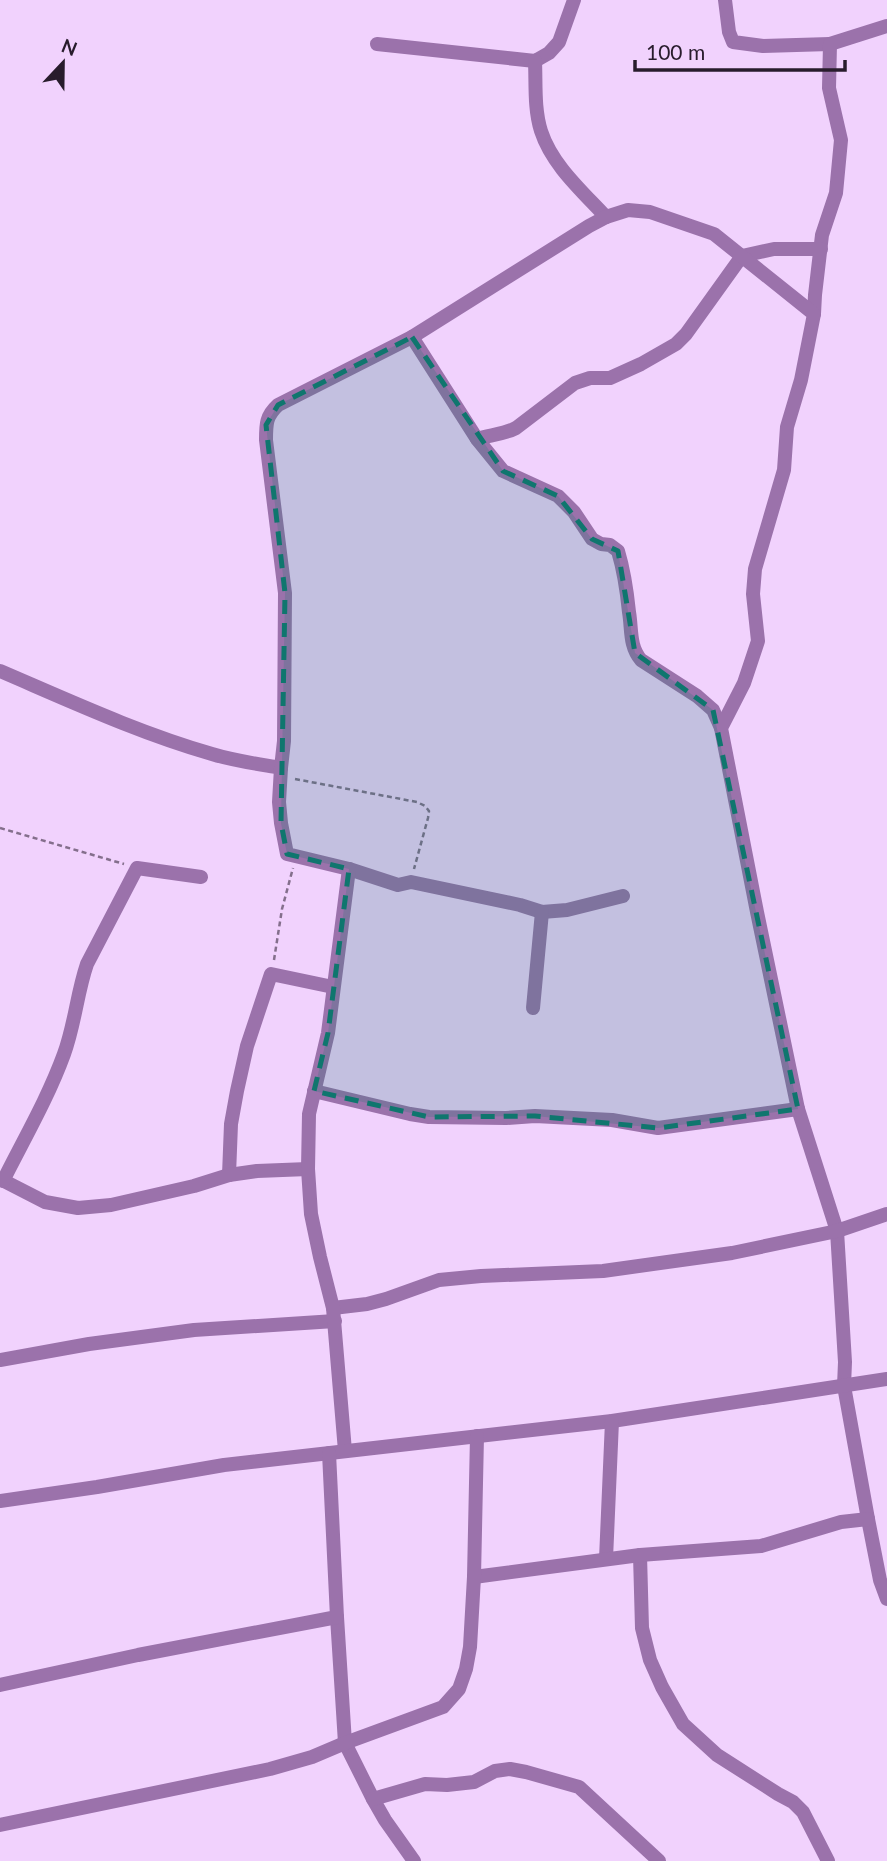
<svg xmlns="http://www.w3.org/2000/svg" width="887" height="1861" font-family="Lato,sans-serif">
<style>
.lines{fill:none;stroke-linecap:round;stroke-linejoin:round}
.path{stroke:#846f8c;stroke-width:2.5;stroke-dasharray:5 3.5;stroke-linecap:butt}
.minor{stroke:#9b72ab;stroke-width:14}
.marked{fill:#0f766e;fill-opacity:0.2;stroke:#0f766e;stroke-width:5;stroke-dasharray:14 9;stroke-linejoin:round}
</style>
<rect width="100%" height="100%" fill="#f1d2fd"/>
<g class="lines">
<!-- path -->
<g class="path">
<polyline points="295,779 417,802 425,806 429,811 428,818 414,869"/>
<polyline points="0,828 124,864"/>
<polyline points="274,960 282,909 293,868"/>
</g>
<!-- minor -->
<g class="minor">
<polyline points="725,0 729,32 733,42 763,46 830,44"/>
<polyline points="377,44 535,61 549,53 559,42 574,0"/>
<path d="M535,61C536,84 534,109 541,131C552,165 582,191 606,217"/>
<polyline points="814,314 815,295 822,235 836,193 841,140 829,88 830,44 887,26"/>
<path d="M412,337L477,439L503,471L558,496L574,512L592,539L601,544L610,545L618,551C624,571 627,592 629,612C632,629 629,646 641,660L697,696L713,710L721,728"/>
<path d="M477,439C490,435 505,434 516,428L575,383L590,378H610L641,364L676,344L686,334L742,256L774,249H821"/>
<path d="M0,671C70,701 139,733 212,754C235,761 258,764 281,768L284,741L285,593L266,440C266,424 266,416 278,405L412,337L589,226L606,217L628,210L650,212L714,234L814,314L801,380L787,427L784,470L755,569L753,594L758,641L744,683L721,728L757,912L798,1109L837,1231L845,1362L844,1386L868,1519L880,1580L887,1599"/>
<polyline points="281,768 279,802 281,823 287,854 349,869 398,885 411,882 520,905 542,912 567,910 623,896"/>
<polyline points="533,1008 542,912"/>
<polyline points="314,1091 410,1114 429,1117 506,1118 535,1116 612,1120 658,1128 798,1109"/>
<polyline points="229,1175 231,1124 237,1091 247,1046 271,974 333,987"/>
<polyline points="0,1179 45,1202 78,1208 111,1205 194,1186 229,1175 257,1171 308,1169"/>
<path d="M3,1181C24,1139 48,1098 64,1054C75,1024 77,993 87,964L137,868L201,877"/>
<polyline points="333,1308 367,1304 386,1299 439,1280 481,1276 603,1271 732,1253 837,1231 887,1214"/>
<polyline points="0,1360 89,1344 194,1330 335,1321"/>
<polyline points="345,1451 333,1308 320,1257 311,1214 308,1169 309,1114 328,1033 349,869"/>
<polyline points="0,1501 97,1487 224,1465 612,1421 887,1379"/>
<polyline points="640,1555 642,1628 650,1660 662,1687 683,1724 717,1755 778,1794 793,1802 803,1812 828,1861"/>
<polyline points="606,1559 612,1421"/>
<polyline points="474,1577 640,1555 761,1546 841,1522 868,1519"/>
<polyline points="337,1617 345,1743 373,1799 385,1820 414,1861"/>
<polyline points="0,1685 138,1655 337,1617 329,1453"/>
<polyline points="373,1799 425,1784 447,1785 474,1782 495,1771 510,1769 526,1772 579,1787 659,1861"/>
<polyline points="0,1825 270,1769 312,1757 345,1743 443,1707 459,1689 466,1669 470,1647 474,1577 477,1436"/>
</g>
</g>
<!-- marked area -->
<path class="marked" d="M412,337L503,471L558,496L592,539L618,551L635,653L713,710L798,1109L658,1128L535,1116L429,1117L314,1091L328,1033L349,869L287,854L281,823L285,593L266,425L278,405Z"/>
<!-- north arrow -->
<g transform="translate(63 63) rotate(22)" stroke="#f1d2fd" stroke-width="5" paint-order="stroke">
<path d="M0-5L12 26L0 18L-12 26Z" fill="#281c2c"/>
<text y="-10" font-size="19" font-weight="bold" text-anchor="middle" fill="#281c2c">N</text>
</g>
<!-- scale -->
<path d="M635 60v10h210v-10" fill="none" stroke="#281c2c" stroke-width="3.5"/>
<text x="646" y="60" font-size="21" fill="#281c2c" stroke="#f1d2fd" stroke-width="5" paint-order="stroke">100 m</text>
</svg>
